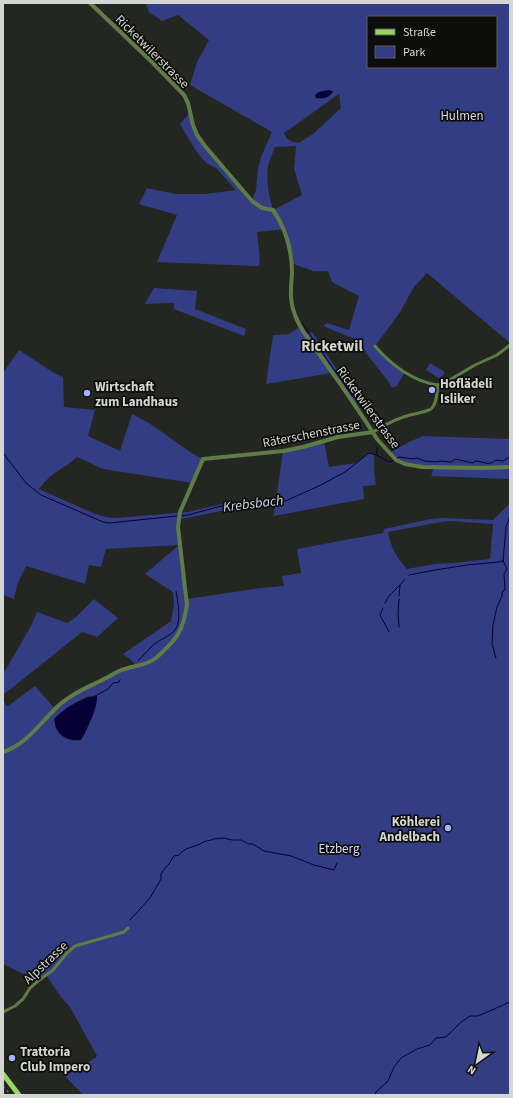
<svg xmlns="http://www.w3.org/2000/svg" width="513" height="1098" font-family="'Source Sans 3',sans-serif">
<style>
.green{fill:#333d83;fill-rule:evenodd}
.water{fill:#060035}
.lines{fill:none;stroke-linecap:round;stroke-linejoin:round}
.stream{stroke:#060035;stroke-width:1}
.minor{stroke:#5f7c47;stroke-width:3}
.tertiary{stroke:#5f7c47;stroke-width:4}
.primary{stroke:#98d562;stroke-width:5}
.rail{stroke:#bbbdb9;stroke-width:1;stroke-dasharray:2 4;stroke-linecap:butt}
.poi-dot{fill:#a2b2fd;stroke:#0d0e0c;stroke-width:1.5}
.labels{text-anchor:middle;stroke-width:3.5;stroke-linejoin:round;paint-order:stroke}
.street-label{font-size:13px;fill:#d4d6d2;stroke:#0d0e0c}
.park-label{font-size:13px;fill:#d6dcf2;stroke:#0d0e0c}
.poi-label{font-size:13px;font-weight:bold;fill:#d4d6d2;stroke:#0d0e0c;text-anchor:start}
.water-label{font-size:14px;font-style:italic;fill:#d0d6ed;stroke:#0d0e0c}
.quarter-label{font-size:15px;font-weight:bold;fill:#d4d6d2;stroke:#0d0e0c}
</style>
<rect width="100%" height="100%" fill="#232621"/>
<!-- green -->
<g class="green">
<path d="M144,3H510V343L427,273L414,287L400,312L376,345L379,350L405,372L397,386L392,388L388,381L355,339L323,326L327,323L349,330L359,296L332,282L328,271H313L291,263L284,229L257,232L260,259L259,266L157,262L177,215L139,204L147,188L175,194H205L236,190L216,168L206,163L196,151L180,124L190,112L197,135L252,200L256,190L258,169L261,157L272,132L190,85L197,62L209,40L178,15L162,21L149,12L146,4ZM368,17H496V67H368ZM339,94L341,108L313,134L299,143C291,142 287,140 284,133ZM296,146L294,169L302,195L273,210C269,195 265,178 269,162C271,157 273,152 275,147Z"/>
<polygon points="154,288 197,291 195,309 246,329 244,336 174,309 174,303 145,304"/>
<polygon points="300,327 306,335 312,332 358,401 353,404 332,373 266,384 273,335 289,334"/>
<path d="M19,350L54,373L63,377L64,407L95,410L88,436L120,451L132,414L149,423L196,456L203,459L192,483L103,469L77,457C71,463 65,466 58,471C51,475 45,481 39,489L95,514L106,517L115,518L188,512L226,503L276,501L283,451L324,441L329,467L356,463L369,453L374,455V471L376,485L363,486L364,499L274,516L275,506L231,509L181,519H179L187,599L261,588L284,586L282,576L301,573L297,549L383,533L384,529L431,519L443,518L493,520L510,503V1095H83L65,1076L95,1058L97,1056L70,1007L61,997L46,975L38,981L3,964V700L6,705L8,706L35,686L55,709L72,696L124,669L137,666L131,660L123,654L171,621L174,605L173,592L145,574L179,545L106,549L101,567L89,565L85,584L26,566L17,585L14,599L3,595V373ZM449,521L493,524L490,559L453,563L435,564L407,569C396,557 391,547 388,532L435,523ZM89,696L96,704L85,733L61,735C58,731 55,729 55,724C57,711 79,701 89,696Z"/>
<polygon points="430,363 445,372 440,379 426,370"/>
<polygon points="423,436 510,439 510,479 431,476 434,467 405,464 389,453 409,442"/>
<polygon points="94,599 118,618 97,637 82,632 3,695 3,669 5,671 31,626 37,612 67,623 75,618"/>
</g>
<!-- water -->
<g class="water">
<path d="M328,90L333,91C330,98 323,99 316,98L315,95L319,92Z"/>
<path d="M97,695C98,708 87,729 81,740C65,742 56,734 54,719C64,708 82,698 97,695Z"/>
</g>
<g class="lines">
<!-- stream -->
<g class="stream">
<polyline points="302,323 353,397"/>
<polyline points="3,453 26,483 41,495 103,522 109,523 177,516"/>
<polyline points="377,454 377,448"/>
<path d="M397,458L399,457L413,459L417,458L425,461L436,462L441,461L451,462L455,459L473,463L475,461C484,461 488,467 496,460L503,461L508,458H510"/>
<polyline points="181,516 188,515 225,505 272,504 283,502 321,485 345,472 369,453 377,455 389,462 394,460"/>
<polyline points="409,575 435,570 467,565 499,562 503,561 506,527 510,516"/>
<polyline points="399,596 400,586"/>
<path d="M385,603C389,593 399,588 405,579"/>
<polyline points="383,608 380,615 389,632"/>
<polyline points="399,627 398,614 399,599"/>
<polyline points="496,658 492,644 493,625 497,607 502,596 502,592 505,590 504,574 507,569 503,561"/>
<path d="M138,661C143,656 148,650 153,645C159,640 166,638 172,633C183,625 178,603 176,591"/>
<polyline points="97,695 108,689 113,683 119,682 120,680"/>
<path d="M130,920L150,898L161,879V874L166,867L169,864L174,856L179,855C185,847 192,848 200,844C205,841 205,841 212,840L213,839L224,838L232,840H241L249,844H253L264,851L291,856L314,865L334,870L337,863"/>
<polyline points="375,1095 376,1092 388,1081 394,1067 401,1058 417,1049 430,1045 436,1038 446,1037 460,1023 470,1016 478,1016 510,1002"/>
</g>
<!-- minor -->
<g class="minor">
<path d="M375,346C391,365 414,382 438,385"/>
<polyline points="438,385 446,382 475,365 497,355 510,345"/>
<path d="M373,432C382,427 391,421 401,418C407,415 427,412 431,409C437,404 437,392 438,385"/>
<polyline points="3,1012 15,1006 23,999 30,988 38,981 53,970 67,953 75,946 124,932 128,928"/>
</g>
<!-- tertiary -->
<g class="tertiary">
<path d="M90,3L153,63L184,95L188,103L193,125L197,135L205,146L252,201L262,208L273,210C286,229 292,251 292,273C291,289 289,300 295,315C301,332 314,346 324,361C342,386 360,412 377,439L396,460L405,464L422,467L481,468L510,467"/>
<path d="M3,752C25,745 38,726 54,710C59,704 67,699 73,695C84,688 97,683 108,677C114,674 119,670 125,669C136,665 146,666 156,658C176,640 183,632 187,605L178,527L180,512L203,459L283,451L303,447L338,437L373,432"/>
</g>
<!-- primary -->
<polyline class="primary" points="3,1074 19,1095"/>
<!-- rail -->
<polyline class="rail" points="3,1086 11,1095"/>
</g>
<!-- markers -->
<g class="poi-dot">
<circle cx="432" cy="390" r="4"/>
<circle cx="87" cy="393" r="4"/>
<circle cx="448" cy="828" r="4"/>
<circle cx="12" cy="1058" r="4"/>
</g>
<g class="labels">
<!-- street labels -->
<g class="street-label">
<text transform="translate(153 51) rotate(45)" y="5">Ricketwilerstrasse</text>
<text transform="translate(369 407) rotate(54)" y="5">Ricketwilerstrasse</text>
<text transform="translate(311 433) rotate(-11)" y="5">Räterschenstrasse</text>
<text transform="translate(45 962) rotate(-44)" y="5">Alpstrasse</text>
</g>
<!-- park labels -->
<g class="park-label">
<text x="462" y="120">Hulmen</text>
<text x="339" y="853">Etzberg</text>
</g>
<!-- poi labels -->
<g class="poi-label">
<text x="440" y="388">Hoflädeli<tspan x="440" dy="15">Isliker</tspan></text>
<text x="95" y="391">Wirtschaft<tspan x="95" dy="15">zum Landhaus</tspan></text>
<text x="440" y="826" text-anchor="end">Köhlerei<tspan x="440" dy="15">Andelbach</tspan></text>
<text x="20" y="1056">Trattoria<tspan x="20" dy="15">Club Impero</tspan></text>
</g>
<!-- water labels -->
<g class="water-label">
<text transform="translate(253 503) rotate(-7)" y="5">Krebsbach</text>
</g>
<!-- quarter labels -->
<g class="quarter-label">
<text x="332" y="351">Ricketwil</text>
</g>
</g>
<!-- border -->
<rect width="513" height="1098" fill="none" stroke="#d4d6d2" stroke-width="8"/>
<!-- legend -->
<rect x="367" y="16" width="130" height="52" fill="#0d0e0c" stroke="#5d5e5b"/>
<rect x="375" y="29" width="20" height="6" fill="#98d562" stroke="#5d5e5b"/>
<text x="403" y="36" font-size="12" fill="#d4d6d2">Straße</text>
<rect x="375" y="46" width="20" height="12" fill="#333d83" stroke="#5d5e5b"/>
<text x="403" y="56" font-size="12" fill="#d4d6d2">Park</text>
<!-- north arrow -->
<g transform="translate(477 1062) rotate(213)" stroke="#0d0e0c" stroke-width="3" paint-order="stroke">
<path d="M0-3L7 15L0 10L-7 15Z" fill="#d4d6d2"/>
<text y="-6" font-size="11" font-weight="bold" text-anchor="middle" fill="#d4d6d2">N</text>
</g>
</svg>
